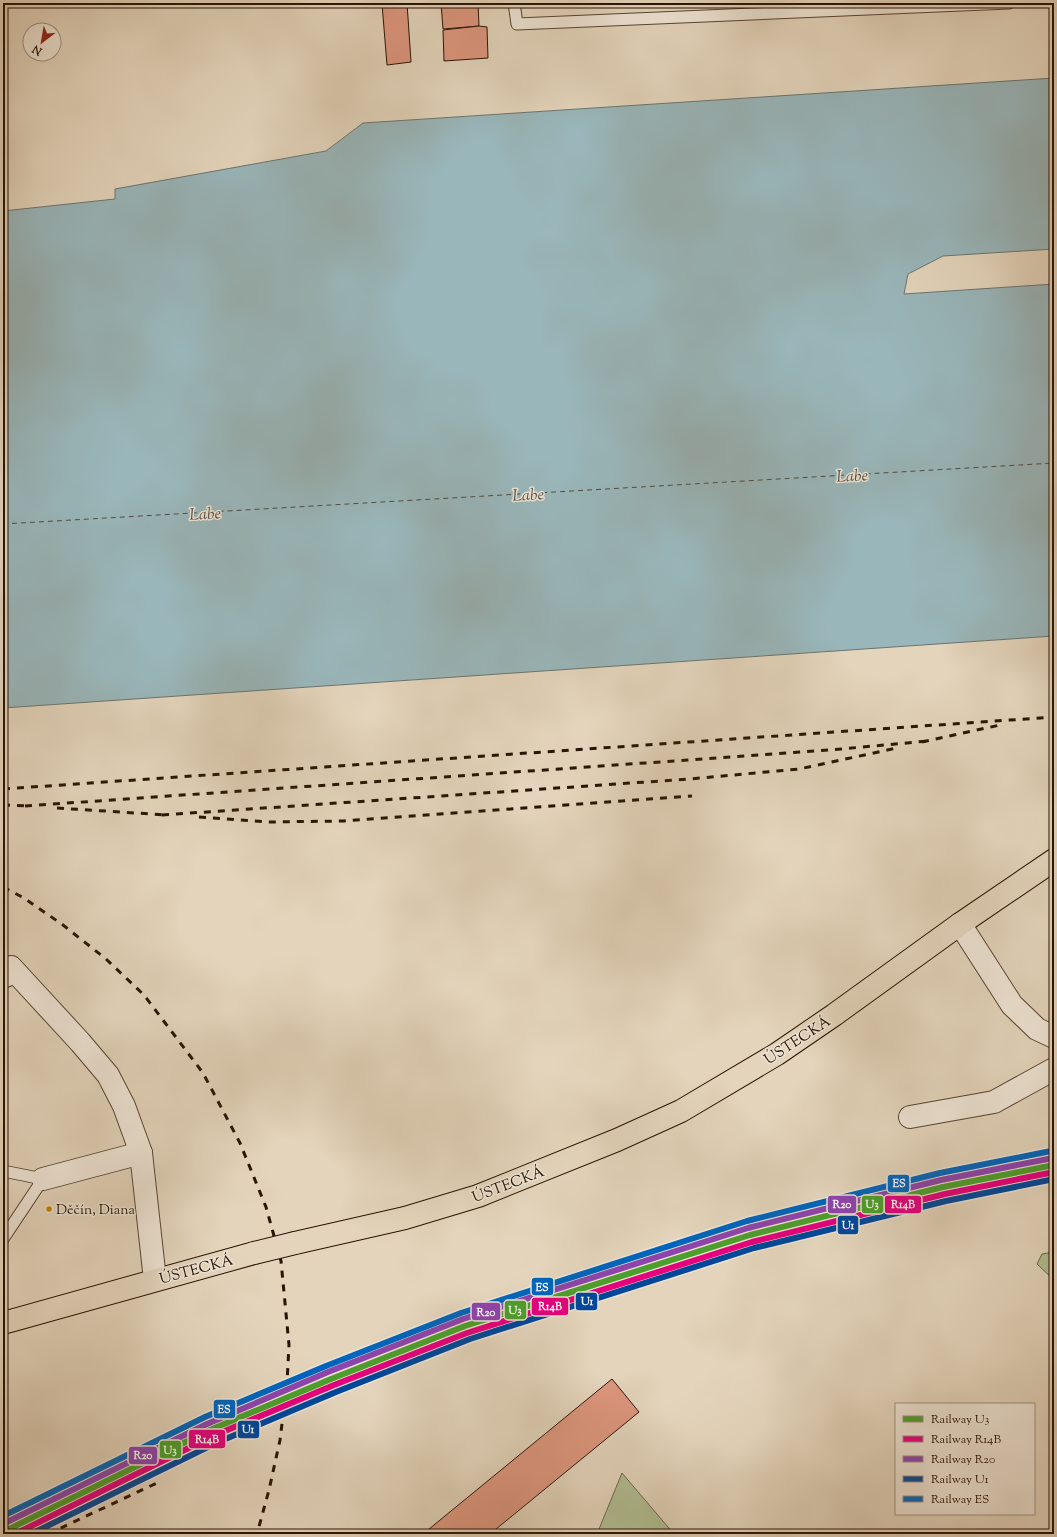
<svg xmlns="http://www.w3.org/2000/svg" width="1057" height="1537" font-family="'Sorts Mill Goudy',serif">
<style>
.green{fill:#b0bd92;stroke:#6c684b}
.water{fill:#99b6ba;stroke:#6c7571}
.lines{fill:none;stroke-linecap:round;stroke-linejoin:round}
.ferry{stroke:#504c44;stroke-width:1;stroke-dasharray:5 4;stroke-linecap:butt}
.building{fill:#dd967e;stroke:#291304}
.service-casing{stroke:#584332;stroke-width:13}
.minor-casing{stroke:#584332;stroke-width:24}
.primary-casing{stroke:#291304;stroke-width:24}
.service{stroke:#ede3d3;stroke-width:11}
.minor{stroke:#ede3d3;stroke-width:22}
.primary{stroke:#e3d4bb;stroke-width:22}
.rail{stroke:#291304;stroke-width:3;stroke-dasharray:7 7;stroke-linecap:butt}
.primary-bridge-casing{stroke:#291304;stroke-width:24;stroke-linecap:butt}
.primary-bridge{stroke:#e3d4bb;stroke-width:22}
.rail-1-casing{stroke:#ede3d3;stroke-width:9}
.rail-2-casing{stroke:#ede3d3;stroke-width:9}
.rail-3-casing{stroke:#ede3d3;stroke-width:9}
.rail-4-casing{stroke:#ede3d3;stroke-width:9}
.rail-5-casing{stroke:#ede3d3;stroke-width:9}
.rail-1{stroke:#4c9f2c;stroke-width:6}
.rail-2{stroke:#e5007d;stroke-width:6}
.rail-3{stroke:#8e44ad;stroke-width:6}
.rail-4{stroke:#00479a;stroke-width:6}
.rail-5{stroke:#0065bd;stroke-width:6}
.bus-dot{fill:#c48101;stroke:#ede3d3;stroke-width:1.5}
.labels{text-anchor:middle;stroke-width:3;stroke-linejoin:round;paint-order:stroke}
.bus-label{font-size:14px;fill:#291304;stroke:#ede3d3;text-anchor:start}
.street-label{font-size:15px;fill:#291304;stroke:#ede3d3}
.water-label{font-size:16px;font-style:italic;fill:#504c44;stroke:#ede3d3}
.line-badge{stroke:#ede3d3;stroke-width:1.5}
.badge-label{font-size:11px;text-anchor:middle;font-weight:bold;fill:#fff}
</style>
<rect width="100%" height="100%" fill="#e3d4bb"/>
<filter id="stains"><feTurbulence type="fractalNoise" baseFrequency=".005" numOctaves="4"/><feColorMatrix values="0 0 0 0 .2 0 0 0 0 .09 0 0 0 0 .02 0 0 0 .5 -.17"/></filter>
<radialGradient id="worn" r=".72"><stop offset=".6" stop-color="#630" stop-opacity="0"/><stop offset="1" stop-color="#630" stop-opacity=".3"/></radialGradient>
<!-- green -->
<g class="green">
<polygon points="1054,1252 1054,1280 1037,1264 1042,1254"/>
<polygon points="622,1473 674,1534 597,1534"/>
</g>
<!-- water -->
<polygon class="water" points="1054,78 1054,249 943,256 908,274 904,294 1054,284 1054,636 3,708 3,211 115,199 115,189 326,151 363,123"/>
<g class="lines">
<!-- ferry -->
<polyline class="ferry" points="3,524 1054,463"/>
</g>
<!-- building -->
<g class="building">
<polygon points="407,3 411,62 387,65 382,4"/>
<polygon points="441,3 478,3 479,26 443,29"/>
<polygon points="479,26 487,27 488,58 444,61 443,30"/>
<polygon points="612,1379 639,1412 490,1534 423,1534"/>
</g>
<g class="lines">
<!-- service casing -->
<g class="service-casing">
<g id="service">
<polyline points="514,3 517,24 1009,3"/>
<polyline points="3,983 19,976"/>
<polyline points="3,1171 43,1179 3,1239"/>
</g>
</g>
<!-- minor casing -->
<g class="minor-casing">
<g id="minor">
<polyline points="960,924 1012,1005 1037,1029 1054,1037"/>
<polyline points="11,967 80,1042 108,1075 124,1106 141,1153 155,1280"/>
<polyline points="910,1117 994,1102 1054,1069"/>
<polyline points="43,1179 141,1153"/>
</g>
</g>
<!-- primary casing -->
<g class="primary-casing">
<g id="primary">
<polyline points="295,1243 405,1218 478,1196 617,1140 681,1111 777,1054 834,1015 960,924 1054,860"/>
<polyline points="3,1323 254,1253"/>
</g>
</g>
<!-- service -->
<use href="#service" class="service"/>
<!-- minor -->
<use href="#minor" class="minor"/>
<!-- primary -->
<use href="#primary" class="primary"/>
<!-- rail -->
<g class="rail">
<polyline points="922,742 1000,725"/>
<polyline points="3,789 1054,717"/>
<polyline points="3,805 29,806"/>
<polyline points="25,806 688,760 841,749 928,741"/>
<polyline points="57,808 167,815"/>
<polyline points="162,815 690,779 799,769 897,748"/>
<polyline points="199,817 268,822 344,821 692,796"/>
<polyline points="3,887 24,898 63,925 106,959 144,995 203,1073 240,1143 266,1207 281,1261 289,1345 287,1383 280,1440 269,1490 257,1534"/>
<polyline points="48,1534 159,1482"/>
</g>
<!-- primary-bridge casing -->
<g class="primary-bridge-casing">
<polyline id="primary-bridge" points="254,1253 295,1243"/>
</g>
<!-- primary-bridge -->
<use href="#primary-bridge" class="primary-bridge"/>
<!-- rail-1 casing -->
<g class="rail-1-casing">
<polyline id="rail-1" points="3,1532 210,1430 331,1379 465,1326 750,1235 943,1187 1054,1165"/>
</g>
<!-- rail-2 casing -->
<g class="rail-2-casing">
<polyline id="rail-2" points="15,1534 213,1436 334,1385 467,1333 752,1242 945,1194 1054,1172"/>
</g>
<!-- rail-3 casing -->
<g class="rail-3-casing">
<polyline id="rail-3" points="3,1524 207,1424 328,1372 463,1319 748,1228 941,1180 1053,1158"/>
</g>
<!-- rail-4 casing -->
<g class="rail-4-casing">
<polyline id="rail-4" points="31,1534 216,1443 336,1392 470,1339 754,1248 946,1201 1054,1179"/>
</g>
<!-- rail-5 casing -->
<g class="rail-5-casing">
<polyline id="rail-5" points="3,1516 205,1417 326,1366 461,1313 747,1221 940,1173 1051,1151"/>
</g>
<!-- rail-1 -->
<use href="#rail-1" class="rail-1"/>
<!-- rail-2 -->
<use href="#rail-2" class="rail-2"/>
<!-- rail-3 -->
<use href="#rail-3" class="rail-3"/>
<!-- rail-4 -->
<use href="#rail-4" class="rail-4"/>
<!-- rail-5 -->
<use href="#rail-5" class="rail-5"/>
</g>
<!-- markers -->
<circle class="bus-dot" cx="49" cy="1209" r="3.5"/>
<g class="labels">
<!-- bus labels -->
<g class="bus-label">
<text x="56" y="1214">Děčín, Diana</text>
</g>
<!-- street labels -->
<g class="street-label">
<text transform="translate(797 1040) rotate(-33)" y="5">ÚSTECKÁ</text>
<text transform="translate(508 1184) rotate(-21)" y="5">ÚSTECKÁ</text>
<text transform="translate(196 1269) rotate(-15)" y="5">ÚSTECKÁ</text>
</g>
<!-- water labels -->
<g class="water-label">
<text transform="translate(852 475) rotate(-3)" y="6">Labe</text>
<text transform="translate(528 494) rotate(-3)" y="6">Labe</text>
<text transform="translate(205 513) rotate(-3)" y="6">Labe</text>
</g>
</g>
<g class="line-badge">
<rect x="887" y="1174" width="23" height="19" rx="4" fill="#0065bd"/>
<rect x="884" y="1195" width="38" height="19" rx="4" fill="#e5007d"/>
<rect x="827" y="1195" width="30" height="19" rx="4" fill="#8e44ad"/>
<rect x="861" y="1195" width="23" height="19" rx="4" fill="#4c9f2c"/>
<rect x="837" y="1215" width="22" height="20" rx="4" fill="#00479a"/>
<rect x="531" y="1277" width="23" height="19" rx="4" fill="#0065bd"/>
<rect x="575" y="1292" width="23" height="19" rx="4" fill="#00479a"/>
<rect x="531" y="1297" width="38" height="19" rx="4" fill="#e5007d"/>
<rect x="504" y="1300" width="23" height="20" rx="4" fill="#4c9f2c"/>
<rect x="471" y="1302" width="30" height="19" rx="4" fill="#8e44ad"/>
<rect x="213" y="1399" width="23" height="20" rx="4" fill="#0065bd"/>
<rect x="237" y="1420" width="23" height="19" rx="4" fill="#00479a"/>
<rect x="188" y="1429" width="38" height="20" rx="4" fill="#e5007d"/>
<rect x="159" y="1440" width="23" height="19" rx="4" fill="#4c9f2c"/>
<rect x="128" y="1446" width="30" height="19" rx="4" fill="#8e44ad"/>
</g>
<g class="badge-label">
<text x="899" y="1187">ES</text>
<text x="903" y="1208">R14B</text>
<text x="842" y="1208">R20</text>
<text x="872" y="1208">U3</text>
<text x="848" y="1229">U1</text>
<text x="542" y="1291">ES</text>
<text x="587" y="1305">U1</text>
<text x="550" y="1310">R14B</text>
<text x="515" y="1314">U3</text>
<text x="486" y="1316">R20</text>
<text x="224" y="1413">ES</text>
<text x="248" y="1433">U1</text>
<text x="207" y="1443">R14B</text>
<text x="170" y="1454">U3</text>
<text x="143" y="1459">R20</text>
</g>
<!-- margin -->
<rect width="1057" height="1537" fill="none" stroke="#e3d4bb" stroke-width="16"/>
<rect x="4" y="4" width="1049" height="1529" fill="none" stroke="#291304" stroke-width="2"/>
<rect x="8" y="8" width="1041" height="1521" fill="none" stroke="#291304"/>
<!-- legend -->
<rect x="895" y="1403" width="140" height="112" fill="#ede3d3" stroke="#9f9080"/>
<rect x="903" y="1416" width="20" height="6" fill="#4c9f2c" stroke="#9f9080"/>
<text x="931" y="1423" font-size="12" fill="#291304">Railway U3</text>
<rect x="903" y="1436" width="20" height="6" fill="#e5007d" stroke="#9f9080"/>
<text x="931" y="1443" font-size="12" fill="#291304">Railway R14B</text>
<rect x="903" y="1456" width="20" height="6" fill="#8e44ad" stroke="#9f9080"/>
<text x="931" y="1463" font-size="12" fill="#291304">Railway R20</text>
<rect x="903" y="1476" width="20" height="6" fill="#00479a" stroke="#9f9080"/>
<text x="931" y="1483" font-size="12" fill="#291304">Railway U1</text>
<rect x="903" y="1496" width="20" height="6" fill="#0065bd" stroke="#9f9080"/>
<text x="931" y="1503" font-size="12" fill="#291304">Railway ES</text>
<!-- north arrow -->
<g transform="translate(42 42) rotate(211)"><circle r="19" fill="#ede3d3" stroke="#9f9080"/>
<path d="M0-3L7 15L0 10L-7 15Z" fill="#8f2418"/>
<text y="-6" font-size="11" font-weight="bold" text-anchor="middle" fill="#291304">N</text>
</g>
<rect width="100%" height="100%" filter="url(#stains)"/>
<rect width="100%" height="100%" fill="url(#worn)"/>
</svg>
